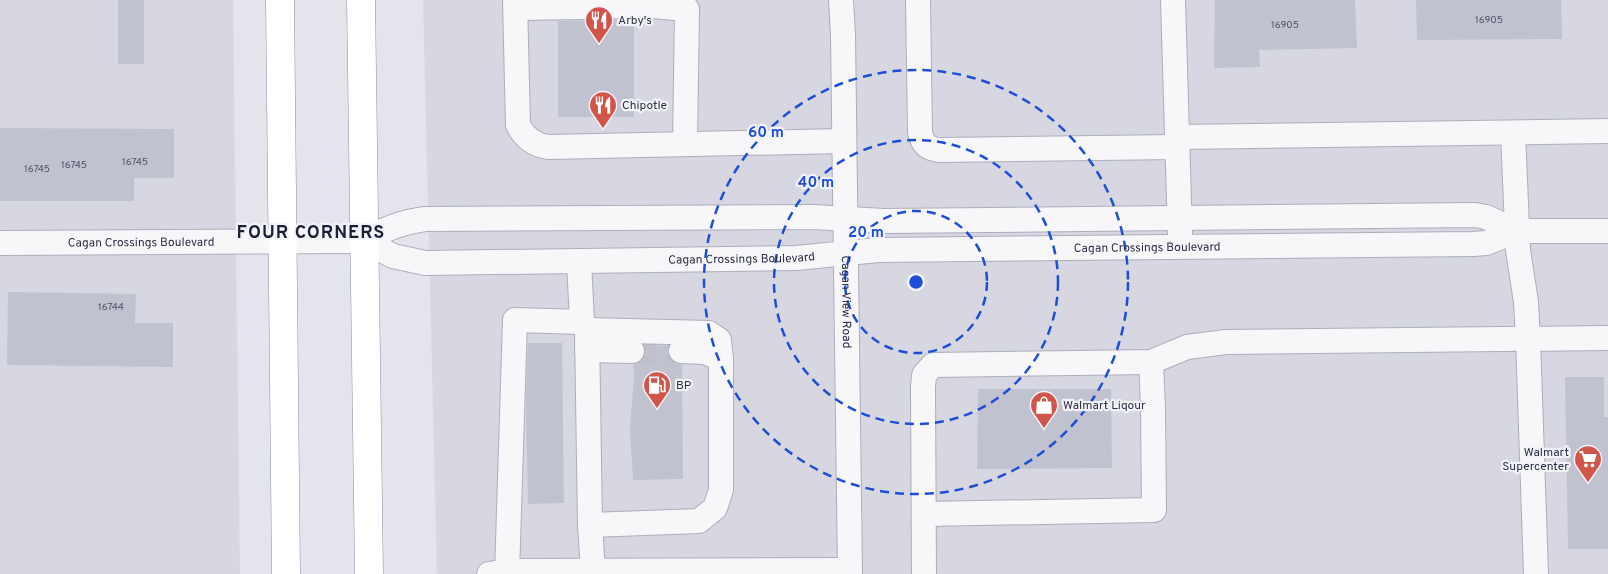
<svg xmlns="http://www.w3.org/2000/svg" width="1608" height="574" font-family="Overpass,sans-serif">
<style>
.built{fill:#d6d7e1}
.building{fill:#c1c2cf}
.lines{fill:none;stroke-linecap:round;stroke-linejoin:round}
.minor-tunnel{stroke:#bfc0cb;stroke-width:24;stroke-dasharray:24 12;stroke-linecap:butt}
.minor-casing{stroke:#acaeba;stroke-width:26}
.highway-casing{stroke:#8b8ea3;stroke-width:29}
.minor{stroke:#f7f7fa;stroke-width:24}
.highway{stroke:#fff;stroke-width:28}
.ring{fill:none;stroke:#1d4ed8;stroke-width:2.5;stroke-dasharray:9 6}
.labels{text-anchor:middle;stroke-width:4.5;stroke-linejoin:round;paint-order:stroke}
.number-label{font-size:10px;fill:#505368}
.poi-label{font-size:12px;fill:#2b2e45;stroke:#f3f4f9;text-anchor:start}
.street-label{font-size:12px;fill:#2b2e45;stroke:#f3f4f9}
.district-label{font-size:18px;font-weight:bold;letter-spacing:1px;fill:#1d1f36;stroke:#f3f4f9}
.centre{fill:#1d4ed8;stroke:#f3f4f9;stroke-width:2.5}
.ring-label{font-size:15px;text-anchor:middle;font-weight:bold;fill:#1d4ed8;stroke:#f3f4f9;stroke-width:4.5;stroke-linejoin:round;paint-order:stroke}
</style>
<rect width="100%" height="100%" fill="#e4e5ec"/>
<!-- built -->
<g class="built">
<polygon points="0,0 233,0 240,574 0,574"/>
<polygon points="423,0 1608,0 1608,574 437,574"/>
</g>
<!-- building -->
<g class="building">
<rect x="118" y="0" width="26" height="64"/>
<polygon points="1215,0 1355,0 1357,48 1259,50 1260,67 1214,68"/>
<polygon points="1416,0 1561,0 1562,39 1417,40"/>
<polygon points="634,20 634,117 558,117 558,21"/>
<polygon points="0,128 174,129 174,178 134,178 134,201 0,201"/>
<polygon points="8,292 136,294 135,323 173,323 173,367 7,365"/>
<polygon points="528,343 562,343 564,503 528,504 526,401"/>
<polygon points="644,345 669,346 667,351 669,358 674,363 682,365 683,479 633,480 630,428 634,376 633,365 639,363 644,358 646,352"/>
<polygon points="1565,377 1604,377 1604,417 1608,417 1608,549 1568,549"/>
<polygon points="978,389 1111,389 1112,468 977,469"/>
</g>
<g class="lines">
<!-- minor-tunnel -->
<polyline class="minor-tunnel" points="632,351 681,351"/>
<!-- minor casing -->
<g class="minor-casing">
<g id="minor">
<path d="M515,0L518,125C524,137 534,145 548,147L844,141"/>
<path id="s1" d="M841,0L843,35L850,574"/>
<path d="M918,0L920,132C922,144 928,149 940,150L1178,147"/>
<polyline points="1173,0 1180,234"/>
<polyline points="516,8 652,6 687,9 685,144"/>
<polyline points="1513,133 1518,250 1526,302 1528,339 1536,574"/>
<polyline points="1177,137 1608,131"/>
<path id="s2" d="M364,241L393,256L425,263L796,258L878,250L1473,244L1486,243L1517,231H1608"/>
<path d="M364,241C383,229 403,222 425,219L814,217L883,221L1475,215L1486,217L1517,231"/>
<path id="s3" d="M0,243L364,241"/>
<polyline points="579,261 582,322 587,330 590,525 593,571"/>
<polyline points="587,330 709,333 719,340 721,359 721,490 715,508 699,521 590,525"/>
<polyline points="587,350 632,351"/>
<polyline points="681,351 705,352 721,359"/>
<polyline points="924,514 1154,510 1153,407 1151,362"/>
<polyline points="489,574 507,571 850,570"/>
<polyline points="507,574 515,320 582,322"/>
<polyline points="924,574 923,387 924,375 933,365 1151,362 1187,347 1226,342 1608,338"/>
</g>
</g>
<!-- highway casing -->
<g class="highway-casing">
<g id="highway">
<polyline points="280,0 286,574"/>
<polyline points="361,0 369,574"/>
</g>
</g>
<!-- minor -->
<use href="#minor" class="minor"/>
<!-- highway -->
<use href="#highway" class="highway"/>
</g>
<!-- distance rings -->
<g class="ring">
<circle cx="916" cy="282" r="71"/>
<circle cx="916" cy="282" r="142"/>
<circle cx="916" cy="282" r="212"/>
</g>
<!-- icons -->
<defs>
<g id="restaurant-pin" transform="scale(1.4375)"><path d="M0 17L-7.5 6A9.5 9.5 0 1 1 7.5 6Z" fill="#d15548" stroke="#f3f4f9"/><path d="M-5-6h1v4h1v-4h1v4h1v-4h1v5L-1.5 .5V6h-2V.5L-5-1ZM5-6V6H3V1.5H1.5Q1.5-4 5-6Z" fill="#fff"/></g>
<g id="fuel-pin" transform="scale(1.4375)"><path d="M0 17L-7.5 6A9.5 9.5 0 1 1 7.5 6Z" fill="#d15548" stroke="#f3f4f9"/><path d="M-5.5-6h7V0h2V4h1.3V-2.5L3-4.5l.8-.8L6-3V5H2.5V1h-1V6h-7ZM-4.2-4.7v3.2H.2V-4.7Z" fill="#fff"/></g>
<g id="shop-pin" transform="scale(1.4375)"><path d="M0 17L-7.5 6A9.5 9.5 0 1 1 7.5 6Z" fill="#d15548" stroke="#f3f4f9"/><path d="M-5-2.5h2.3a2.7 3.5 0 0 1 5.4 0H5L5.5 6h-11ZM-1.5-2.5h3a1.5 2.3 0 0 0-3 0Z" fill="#fff"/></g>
<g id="supermarket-pin" transform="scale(1.4375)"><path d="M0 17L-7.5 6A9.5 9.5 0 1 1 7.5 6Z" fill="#d15548" stroke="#f3f4f9"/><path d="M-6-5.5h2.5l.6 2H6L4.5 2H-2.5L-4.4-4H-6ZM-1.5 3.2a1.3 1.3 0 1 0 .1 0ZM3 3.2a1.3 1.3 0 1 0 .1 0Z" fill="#fff"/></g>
</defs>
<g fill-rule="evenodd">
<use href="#restaurant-pin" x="599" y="20"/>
<use href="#restaurant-pin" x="603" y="105"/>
<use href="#fuel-pin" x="657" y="385"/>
<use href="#shop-pin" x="1044" y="405"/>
<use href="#supermarket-pin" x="1588" y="459"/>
</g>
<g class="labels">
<!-- number labels -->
<g class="number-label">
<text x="1489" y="23">16905</text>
<text x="1285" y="28">16905</text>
<text x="135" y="165">16745</text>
<text x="74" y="168">16745</text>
<text x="37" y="172">16745</text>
<text x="111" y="310">16744</text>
</g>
<!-- poi labels -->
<g class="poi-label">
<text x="618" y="24">Arby's</text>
<text x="622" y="109">Chipotle</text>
<text x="676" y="389">BP</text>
<text x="1063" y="409">Walmart Liqour</text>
<text x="1569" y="456" text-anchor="end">Walmart<tspan x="1569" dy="14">Supercenter</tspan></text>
</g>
<!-- street labels -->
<g class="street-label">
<text dy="4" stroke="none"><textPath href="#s3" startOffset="141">Cagan Crossings Boulevard</textPath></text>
<text dy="4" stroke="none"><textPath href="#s2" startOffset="788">Cagan Crossings Boulevard</textPath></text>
<text dy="4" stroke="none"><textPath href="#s2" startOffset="382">Cagan Crossings Boulevard</textPath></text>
<text dy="4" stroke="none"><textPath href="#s1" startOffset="302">Cagan View Road</textPath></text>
</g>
<!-- district labels -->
<g class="district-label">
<text x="311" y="238">FOUR CORNERS</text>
</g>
</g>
<circle cx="916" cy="282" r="8" class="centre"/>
<g class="ring-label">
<text x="766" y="137">60 m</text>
<text x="816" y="187">40 m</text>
<text x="866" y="237">20 m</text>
</g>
</svg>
